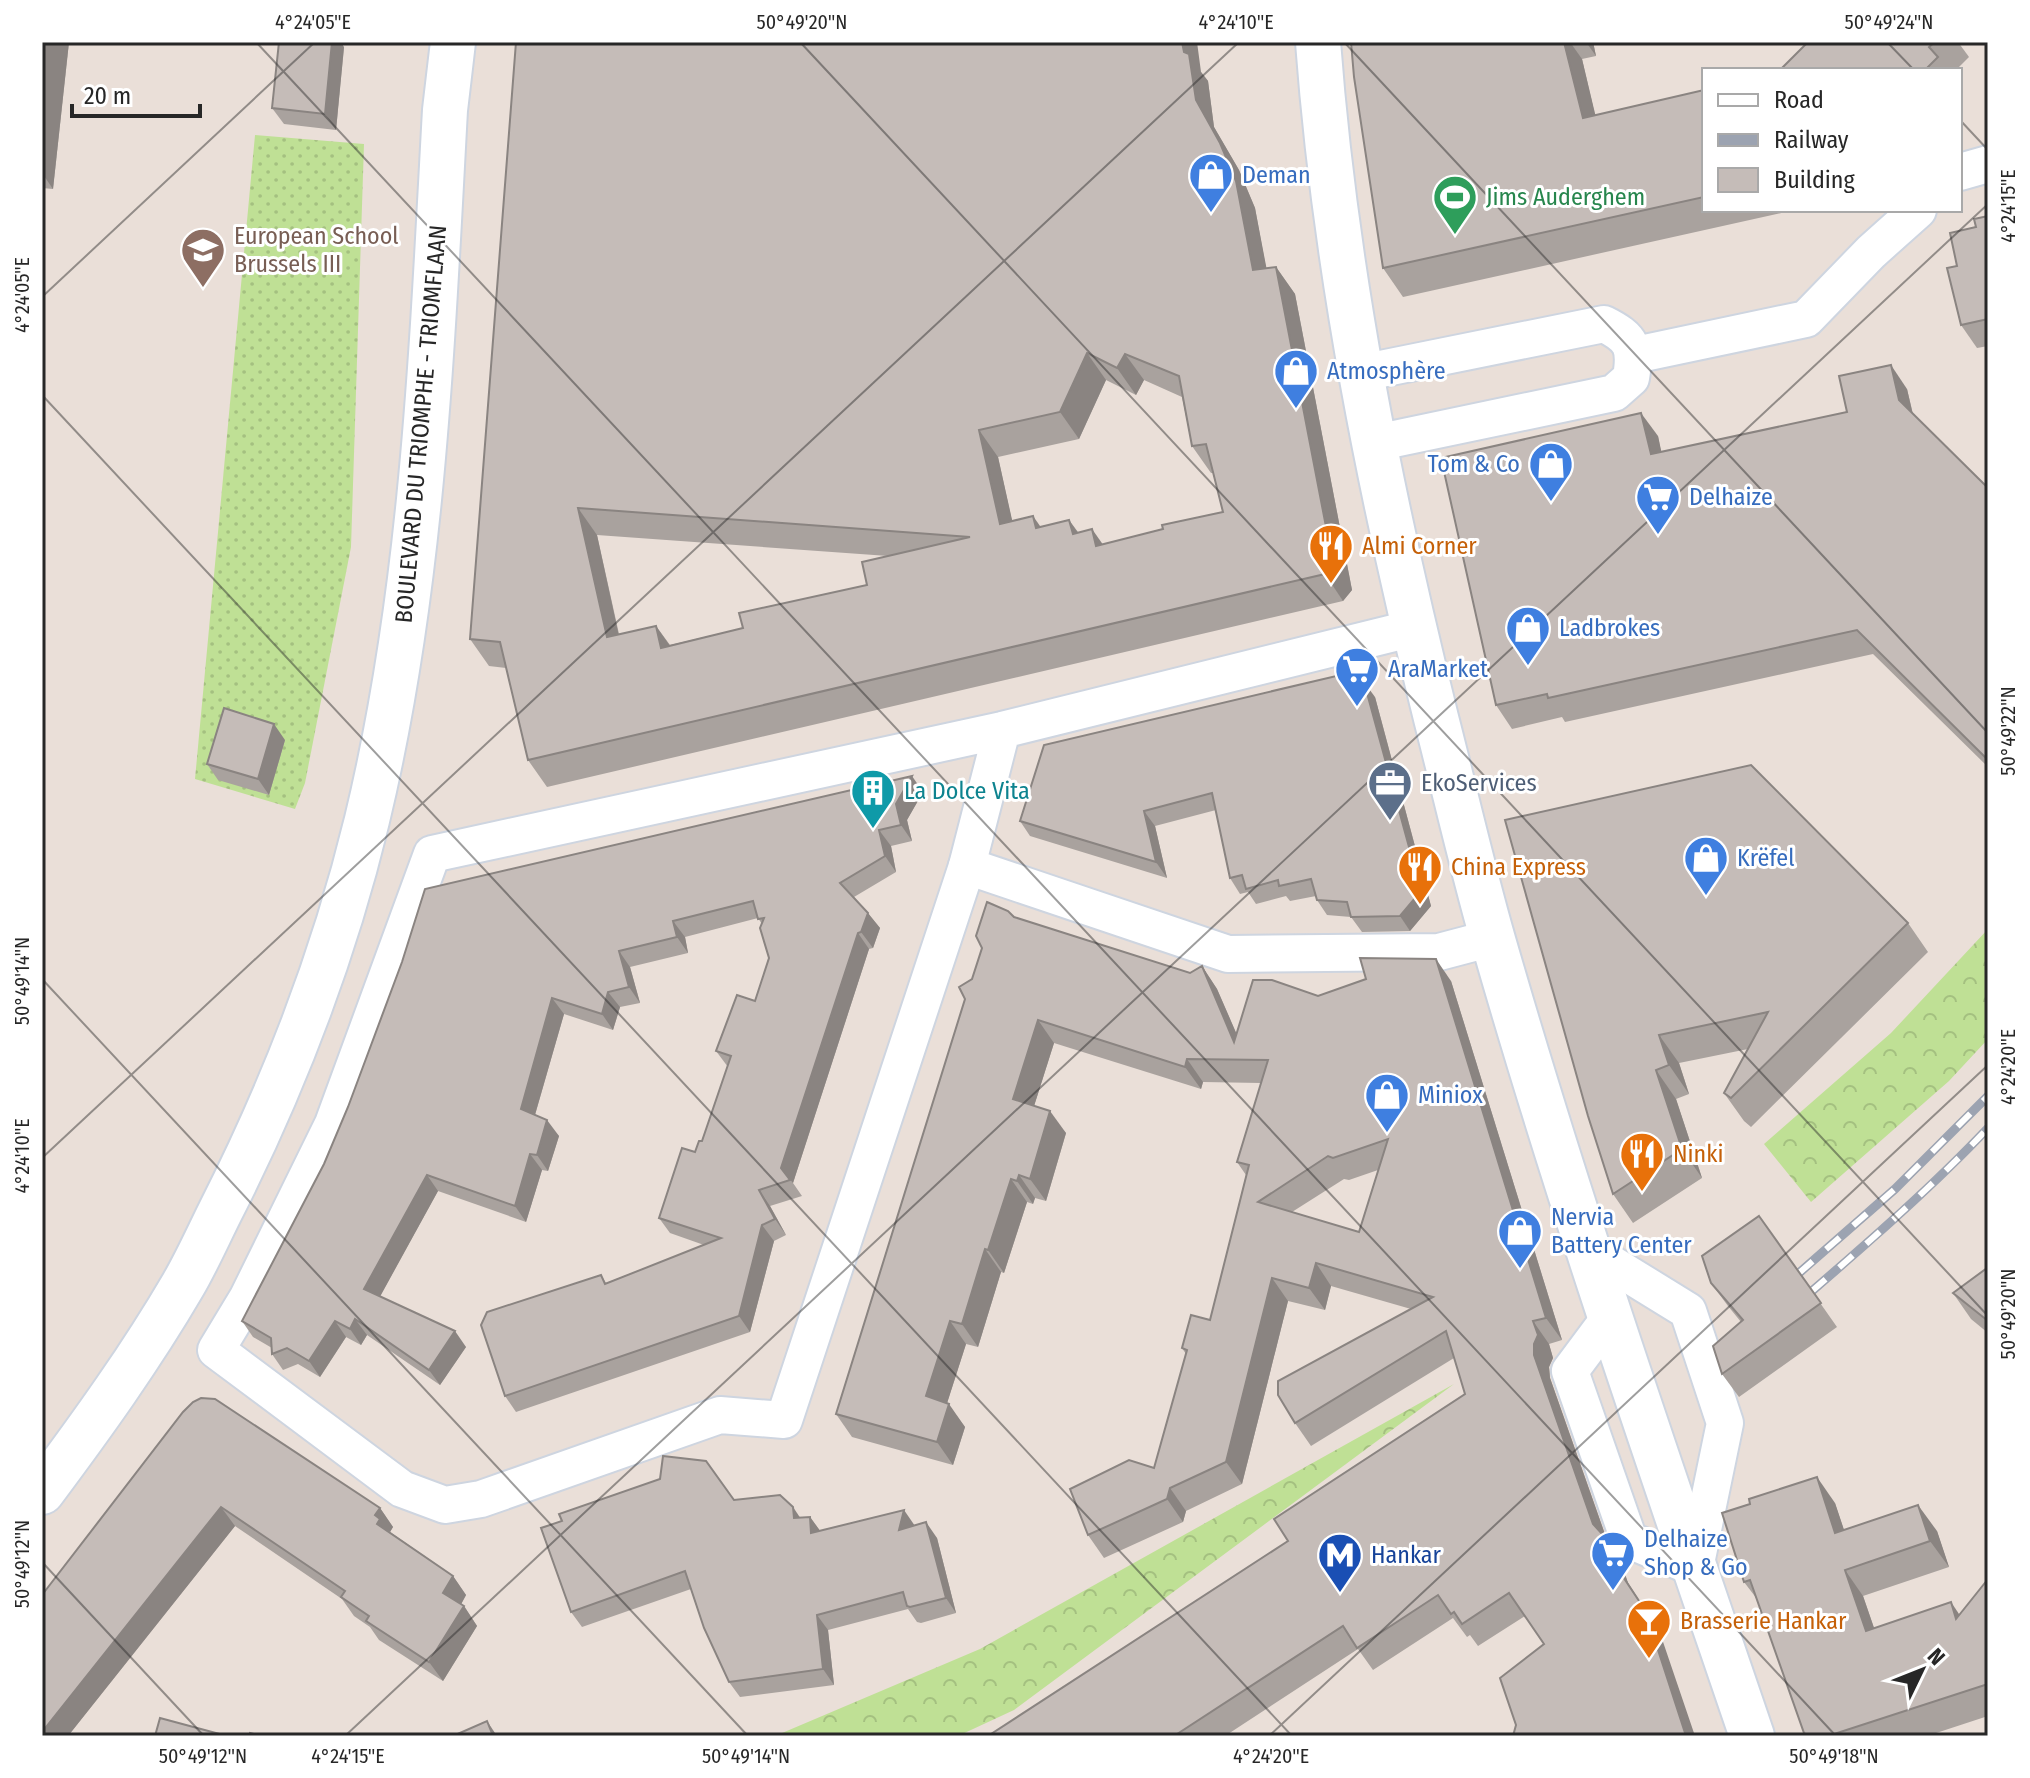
<svg xmlns="http://www.w3.org/2000/svg" width="2030" height="1778" font-family="'Fira Sans Condensed',sans-serif">
<style>
.forest{fill:url(#forest-crowns)}
.garden{fill:url(#garden-dots)}
.lines{fill:none;stroke-linecap:round;stroke-linejoin:round}
.street-casing{stroke:#ced5e0;stroke-width:40}
.secondary-casing{stroke:#ced5e0;stroke-width:48}
.street{stroke:#fff;stroke-width:36}
.secondary{stroke:#fff;stroke-width:44}
.rail-casing{stroke:#9ca3b1;stroke-width:9}
.rail{stroke:#fff;stroke-width:6;stroke-dasharray:18;stroke-linecap:butt}
.wall{fill:#a9a29e;fill-rule:evenodd}
.shaded-wall{fill:#8a8481}
.building{fill:#c5bcb8;stroke:#8a8481;stroke-width:2;fill-rule:evenodd}
.ticks{fill:none;stroke:#272727;stroke-width:2;stroke-opacity:0.45}
.labels{text-anchor:middle;stroke-width:6;stroke-linejoin:round;paint-order:stroke}
.shop-label{font-size:24px;fill:#366cbe;stroke:#fff;text-anchor:start}
.leisure-label{font-size:24px;fill:#27864d;stroke:#fff;text-anchor:start}
.education-label{font-size:24px;fill:#785e54;stroke:#fff;text-anchor:start}
.street-label{font-size:24px;fill:#272727;stroke:#fff}
.food-label{font-size:24px;fill:#c56008;stroke:#fff;text-anchor:start}
.service-label{font-size:24px;fill:#4e5e75;stroke:#fff;text-anchor:start}
.culture-label{font-size:24px;fill:#0d838f;stroke:#fff;text-anchor:start}
.transit-label{font-size:24px;fill:#164399;stroke:#fff;text-anchor:start}
.neatline{fill:none;stroke:#272727;stroke-width:3}
.ticks-label{font-size:20px;text-anchor:middle;fill:#272727}
</style>
<defs>
<pattern id="forest-crowns" width="20" height="18" patternUnits="userSpaceOnUse" patternTransform="scale(2)"><rect width="20" height="18" fill="#bfe095"/><path d="M2 6a3 3 0 1 1 6 0M12 15a3 3 0 1 1 6 0" fill="none" stroke="#a4c080"/></pattern>
<pattern id="garden-dots" width="8" height="8" patternUnits="userSpaceOnUse" patternTransform="scale(2)"><rect width="8" height="8" fill="#bfe095"/><path d="M2 2h.1M6 6h.1" fill="none" stroke="#a4c080" stroke-width="1.8" stroke-linecap="round"/></pattern>
</defs>
<rect width="100%" height="100%" fill="#eadfd8"/>
<!-- forest -->
<g class="forest">
<polygon points="1988,929 1988,1039 1949,1081 1811,1202 1764,1144 1891,1033"/>
<polygon points="1454,1384 1014,1710 958,1736 775,1736 980,1649"/>
</g>
<!-- garden -->
<polygon class="garden" points="255,135 364,144 351,547 305,783 295,809 195,779"/>
<g class="lines">
<!-- street casing -->
<g class="street-casing">
<g id="street">
<polyline points="1960,172 1988,164"/>
<polyline points="1635,355 1806,319 1871,252 1918,210"/>
<path d="M1361,373L1604,324C1632,338 1636,347 1631,378L1614,393L1375,443"/>
<polyline points="1002,730 967,866 784,1420 720,1415 481,1499 445,1505 402,1489 216,1350 248,1297 333,1124 432,854 1002,730 1414,628"/>
<polyline points="967,866 1228,954 1439,952 1492,938"/>
<polyline points="1589,1250 1688,1311 1725,1423 1695,1568 1629,1540 1570,1371 1611,1316"/>
</g>
</g>
<!-- secondary casing -->
<g class="secondary-casing">
<g id="secondary">
<path d="M1318,42C1335,270 1381,497 1436,718C1455,792 1472,867 1493,940C1570,1208 1662,1472 1752,1736"/>
<path d="M42,1492C92,1425 141,1357 183,1285C197,1261 208,1236 220,1212C283,1088 334,956 367,820C423,588 432,347 445,110L453,42"/>
</g>
</g>
<!-- street -->
<use href="#street" class="street"/>
<!-- secondary -->
<use href="#secondary" class="secondary"/>
<!-- rail casing -->
<g class="rail-casing">
<g id="rail">
<polyline points="1799,1273 1895,1189 1988,1096"/>
<path d="M1812,1291C1872,1239 1933,1186 1988,1128"/>
</g>
</g>
<!-- rail -->
<use href="#rail" class="rail"/>
</g>
<!-- wall -->
<g class="wall">
<polygon points="42,42 69,42 53,189 42,188"/>
<path d="M516,42L1201,72L1208,81L1214,127L1239,170L1255,208L1266,268L1276,267L1295,294L1352,590L1343,601L547,787L528,760L506,668L489,666L470,639ZM1106,380L1136,395L1144,380L1182,397L1192,446L1211,473H1213L1223,512L1103,545L1078,532L1069,520L1041,527L1012,521L998,457L1079,439ZM597,535L888,556L867,585L743,628L670,645L656,626L619,634Z"/>
<polygon points="1351,42 1593,42 1596,56 1582,59 1595,115 1704,90 1704,210 1795,210 1403,297 1383,268"/>
<polygon points="1808,42 1958,42 1969,57 1956,70 1780,70"/>
<polygon points="344,47 336,130 284,124 272,108"/>
<polygon points="1988,216 1988,346 1977,348 1961,325 1957,266 1976,227"/>
<polygon points="1907,389 1913,414 1988,488 1988,767 1873,654 1565,722 1562,717 1512,729 1496,705 1658,436 1661,452 1847,412"/>
<polygon points="1375,697 1431,906 1410,931 1362,932 1351,917 1327,915 1317,900 1316,896 1290,901 1286,896 1256,904 1248,892 1240,894 1230,878 1216,810 1155,826 1167,878 1030,836 1020,821"/>
<polygon points="285,740 269,795 218,780 207,764"/>
<polygon points="923,792 907,820 912,841 891,846 896,872 854,897 880,928 873,948 869,949 793,1183 802,1196 770,1206 786,1235 774,1241 750,1332 516,1412 505,1396 601,1275 606,1283 704,1245 670,1233 659,1218 702,1141 728,1067 716,1051 755,1001 769,958 762,924 758,918 685,937 688,953 630,967 640,1003 620,1007 613,1030 564,1014 535,1115 559,1136 548,1171 542,1170 526,1222 438,1191 380,1296 466,1347 440,1385 367,1335 361,1345 346,1337 320,1377 298,1364 283,1370 272,1354 272,1348 253,1337 242,1321 324,1164 348,1107 402,962"/>
<polygon points="1505,820 1908,923 1928,952 1751,1127 1744,1121 1724,1093 1748,1049 1679,1063 1689,1094 1676,1099 1702,1178 1633,1223 1613,1194"/>
<path d="M1014,917L1190,973L1202,966L1217,989L1236,1033L1318,996L1451,981L1562,1340L1549,1344L1553,1358L1549,1367L1550,1378L1607,1540L1620,1559L1628,1583L1660,1633L1544,1644L1525,1616L1478,1646L1470,1635L1467,1637L1453,1618L1373,1670L1358,1649L1225,1736H988L1288,1541L1465,1394L1454,1358L1311,1446L1295,1423L1411,1309L1331,1286L1325,1310L1288,1301L1242,1484L1186,1511L1183,1522L1104,1558L1088,1535L1154,1468L1186,1354L1182,1348L1210,1320L1246,1175L1237,1162L1261,1083L1203,1082L1201,1089L1054,1043L1034,1106L1066,1133L1046,1201L1035,1198L1033,1204L1027,1202L1004,1273L1001,1272L978,1347L966,1344L947,1403L965,1427L953,1465L852,1437L836,1414L972,979ZM1378,1170L1359,1232L1292,1212L1344,1179L1349,1180Z"/>
<polygon points="1759,1216 1837,1327 1739,1397 1722,1374 1741,1322 1728,1306 1711,1283"/>
<polygon points="1988,1269 1988,1333 1971,1319 1953,1293"/>
<polygon points="183,1412 380,1508 393,1527 390,1532 453,1576 466,1595 461,1604 464,1606 477,1626 443,1681 379,1640 370,1627 354,1616 342,1599 235,1526 68,1736 42,1736"/>
<polygon points="734,1500 800,1518 810,1517 820,1531 915,1526 937,1538 956,1613 921,1623 917,1622 908,1609 828,1630 834,1685 740,1697 729,1682 691,1589 582,1627 571,1612 562,1521"/>
<polygon points="1835,1503 1844,1530 1937,1531 1949,1567 1863,1596 1874,1628 1959,1615 1988,1579 1988,1716 1927,1736 1806,1736 1757,1599 1744,1582"/>
</g>
<!-- shaded-wall -->
<g class="shaded-wall">
<polygon points="45,42 69,42 53,189 42,173 42,68"/>
<polygon points="332,42 341,42 344,47 336,130 325,114"/>
<polygon points="1182,42 1197,42 1201,72 1208,81 1214,127 1239,170 1255,208 1272,297 1253,270 1196,100"/>
<polygon points="1564,42 1570,42 1582,59 1603,147 1583,118"/>
<polygon points="1586,42 1593,42 1596,56"/>
<polygon points="1276,267 1295,294 1352,590 1343,601 1325,574"/>
<polygon points="1087,353 1106,380 1079,439 1060,412"/>
<polygon points="1125,354 1144,380 1136,395 1117,368"/>
<polygon points="1891,365 1907,389 1915,424 1899,400"/>
<polygon points="1641,413 1658,436 1667,478 1651,454"/>
<polygon points="979,430 998,457 1019,551 1000,524"/>
<polygon points="578,508 597,535 625,664 607,637"/>
<polygon points="1033,516 1052,543 1036,528"/>
<polygon points="1069,520 1088,547 1073,534"/>
<polygon points="1092,529 1111,556 1096,546"/>
<polygon points="656,626 675,653 661,648"/>
<polygon points="1364,682 1375,697 1431,906 1410,931 1400,916"/>
<polygon points="274,724 285,740 269,795 258,779"/>
<polygon points="912,776 923,792 907,820 912,841 901,825 896,804"/>
<polygon points="1144,811 1155,826 1167,878 1156,862"/>
<polygon points="879,830 891,846 896,872 885,856"/>
<polygon points="868,913 880,928 873,948 861,932"/>
<polygon points="673,921 685,937 688,953 677,937"/>
<polygon points="858,933 869,949 793,1183 781,1168"/>
<polygon points="619,951 630,967 640,1003 629,987"/>
<polygon points="1436,959 1451,981 1562,1340 1546,1318"/>
<polygon points="1202,966 1217,989 1248,1060 1234,1042"/>
<polygon points="608,992 620,1007 613,1030 602,1014"/>
<polygon points="552,998 564,1014 532,1125 521,1109"/>
<polygon points="1038,1020 1054,1043 1029,1122 1013,1099"/>
<polygon points="1659,1035 1679,1063 1689,1094 1669,1065"/>
<polygon points="1187,1059 1203,1082 1201,1089 1185,1067"/>
<polygon points="1656,1070 1676,1099 1702,1178 1682,1149"/>
<polygon points="1050,1111 1066,1133 1046,1201 1030,1179"/>
<polygon points="547,1120 559,1136 548,1171 537,1155"/>
<polygon points="530,1154 542,1170 526,1222 515,1206"/>
<polygon points="427,1175 438,1191 376,1304 364,1289"/>
<polygon points="1019,1175 1035,1198 1033,1204 1017,1181"/>
<polygon points="1011,1179 1027,1202 1004,1273 988,1250"/>
<polygon points="759,1190 770,1206 786,1235 775,1219"/>
<polygon points="762,1225 774,1241 750,1332 739,1316"/>
<polygon points="985,1249 1001,1272 978,1347 962,1324"/>
<polygon points="1316,1263 1331,1286 1325,1310 1309,1288"/>
<polygon points="1272,1278 1288,1301 1242,1484 1226,1462"/>
<polygon points="355,1319 367,1335 361,1345 350,1329"/>
<polygon points="335,1321 346,1337 320,1377 309,1361"/>
<polygon points="950,1321 966,1344 942,1419 926,1396"/>
<polygon points="1533,1321 1549,1344 1553,1358 1549,1367 1550,1378 1607,1540 1620,1559 1628,1583 1660,1633 1695,1736 1686,1736 1612,1560 1593,1524 1534,1355"/>
<polygon points="455,1331 466,1347 440,1385 429,1370"/>
<polygon points="949,1404 965,1427 953,1465 937,1442"/>
<polygon points="1817,1477 1835,1503 1854,1560 1835,1533"/>
<polygon points="1170,1488 1186,1511 1183,1522 1167,1499"/>
<polygon points="1918,1505 1937,1531 1949,1567 1930,1541"/>
<polygon points="221,1507 235,1526 68,1736 42,1736 42,1732"/>
<polygon points="793,1507 803,1522 794,1518"/>
<polygon points="380,1508 393,1527 390,1532 377,1524 375,1515"/>
<polygon points="904,1510 915,1526 899,1530"/>
<polygon points="810,1517 821,1532 811,1533"/>
<polygon points="926,1522 937,1538 956,1613 946,1598"/>
<polygon points="1845,1570 1863,1596 1884,1657 1866,1631"/>
<polygon points="453,1576 466,1595 457,1612 443,1593"/>
<polygon points="1951,1602 1969,1629 1956,1619"/>
<polygon points="464,1606 477,1626 443,1681 429,1662"/>
<polygon points="817,1615 828,1630 834,1685 823,1669"/>
<polygon points="487,1721 497,1736 493,1736"/>
</g>
<!-- building -->
<g class="building">
<polygon points="42,42 45,42 42,68"/>
<polygon points="279,42 332,42 325,114 272,108"/>
<path d="M516,42H1182L1184,52L1189,54L1196,100L1220,143L1236,181L1253,270L1276,267L1333,563L1325,574L528,760L500,642L470,639ZM1087,353L1117,368L1125,354L1179,376L1192,446L1206,444L1223,512L1162,525L1163,529L1096,546L1092,529L1073,534L1069,520L1036,528L1033,516L1000,524L979,430L1060,412ZM578,508L970,537L862,562L867,585L739,613L743,628L661,648L656,626L607,637Z"/>
<polygon points="1351,42 1564,42 1583,118 1704,90 1704,197 1383,268 1354,77"/>
<polygon points="1808,42 1935,42 1929,47 1938,57 1925,70 1780,70"/>
<polygon points="1988,216 1988,319 1961,325 1947,268 1957,266 1950,233 1976,227 1974,219"/>
<polygon points="1891,365 1899,400 1988,488 1988,760 1857,630 1548,698 1547,694 1496,705 1441,458 1641,413 1651,454 1847,412 1839,376"/>
<polygon points="1349,673 1364,682 1421,891 1400,916 1351,917 1347,902 1317,900 1311,879 1279,886 1278,880 1246,889 1242,875 1230,878 1212,793 1144,811 1156,862 1020,821 1044,745"/>
<polygon points="224,708 274,724 258,779 207,764"/>
<polygon points="1751,765 1908,923 1731,1098 1724,1093 1768,1012 1659,1035 1669,1065 1656,1070 1682,1149 1613,1194 1588,1116 1505,820"/>
<polygon points="912,776 896,804 901,825 879,830 885,856 840,883 868,913 861,932 858,933 781,1168 790,1180 759,1190 775,1219 762,1225 739,1316 505,1396 481,1325 487,1312 601,1275 605,1284 721,1238 659,1218 682,1148 695,1152 699,1141 702,1141 731,1056 716,1051 737,995 755,1001 769,958 760,928 764,918 758,919 753,901 673,921 677,937 619,951 629,987 608,992 602,1014 552,998 521,1109 547,1120 537,1155 530,1154 515,1206 427,1175 364,1289 455,1331 429,1370 355,1319 350,1329 335,1321 309,1361 287,1348 272,1354 271,1338 242,1321 324,1164 348,1107 402,962 425,889"/>
<path d="M987,902L1008,911L1014,917L1190,973L1202,966L1234,1042L1253,980H1272L1318,996L1366,979L1360,958L1436,959L1546,1318L1533,1321L1538,1335L1534,1344V1355L1593,1524L1604,1536L1612,1560L1645,1610L1686,1736H1513L1516,1725L1500,1678L1544,1644L1509,1593L1462,1624L1454,1612L1451,1614L1438,1595L1357,1648L1343,1626L1174,1736H988L1288,1541L1274,1519L1465,1394L1446,1331L1295,1423L1278,1395V1381L1433,1297L1316,1263L1309,1288L1272,1278L1226,1462L1170,1488L1167,1499L1088,1535L1070,1489L1129,1460L1154,1468L1187,1350L1182,1348L1191,1315L1210,1320L1249,1165L1237,1162L1268,1060L1187,1059L1185,1067L1038,1020L1013,1099L1050,1111L1030,1179L1019,1175L1017,1181L1011,1179L988,1250L985,1249L962,1324L950,1321L926,1396L949,1404L937,1442L836,1414L965,999L959,987L972,979L982,948L976,936ZM1388,1139L1359,1232L1258,1202L1328,1156L1333,1158Z"/>
<polygon points="1759,1216 1821,1303 1722,1374 1713,1346 1743,1320 1711,1283 1702,1256"/>
<polygon points="1987,1268 1988,1269 1988,1321 1953,1293"/>
<polygon points="201,1398 215,1399 380,1508 375,1515 380,1519 377,1524 453,1576 443,1593 464,1606 429,1662 366,1621 369,1616 341,1597 345,1591 221,1507 42,1732 42,1595 183,1412 193,1402"/>
<polygon points="663,1456 706,1461 734,1500 780,1495 793,1507 794,1518 810,1517 811,1533 904,1510 899,1530 926,1522 946,1598 910,1607 907,1606 903,1592 817,1615 823,1669 729,1682 704,1628 685,1571 571,1612 541,1528 562,1521 559,1514 660,1479"/>
<polygon points="1817,1477 1835,1533 1918,1505 1930,1541 1845,1570 1866,1631 1951,1602 1956,1619 1988,1579 1988,1684 1828,1736 1809,1736 1804,1733 1750,1580 1744,1582 1722,1513 1750,1504 1749,1499"/>
<polygon points="160,1718 227,1736 155,1736"/>
<polygon points="487,1721 493,1736 453,1736"/>
<polygon points="250,1733 262,1736 249,1736"/>
</g>
<!-- ticks -->
<path class="ticks" d="M256,42L1836,1736M800,42L1988,1316M1344,42L1988,733M1887,42L1914,70M1960,120L1988,150M42,297L315,42M42,395L1292,1736M42,979L748,1736M42,1158L1239,42M42,1562L204,1736M345,1736L1988,204M1269,1736L1988,1065"/>
<!-- icons -->
<defs>
<g id="shop-pin" transform="scale(2.3)"><path d="M0 17L-7.5 6A9.5 9.5 0 1 1 7.5 6Z" fill="#3f7fe0" stroke="#fff"/><path d="M-5-2.5h2.3a2.7 3.5 0 0 1 5.4 0H5L5.5 6h-11ZM-1.5-2.5h3a1.5 2.3 0 0 0-3 0Z" fill="#fff"/></g>
<g id="stadium-pin" transform="scale(2.3)"><path d="M0 17L-7.5 6A9.5 9.5 0 1 1 7.5 6Z" fill="#2e9e5b" stroke="#fff"/><path d="M0-5a6.5 5 0 1 0 0 10a6.5 5 0 1 0 0-10ZM-3.5-1.8h7v3.6h-7Z" fill="#fff"/></g>
<g id="school-pin" transform="scale(2.3)"><path d="M0 17L-7.5 6A9.5 9.5 0 1 1 7.5 6Z" fill="#8d6e63" stroke="#fff"/><path d="M0-5L7-2L0 1L-7-2ZM-4 1L0 2.5L4 1V4Q0 6-4 4Z" fill="#fff"/></g>
<g id="supermarket-pin" transform="scale(2.3)"><path d="M0 17L-7.5 6A9.5 9.5 0 1 1 7.5 6Z" fill="#3f7fe0" stroke="#fff"/><path d="M-6-5.5h2.5l.6 2H6L4.5 2H-2.5L-4.4-4H-6ZM-1.5 3.2a1.3 1.3 0 1 0 .1 0ZM3 3.2a1.3 1.3 0 1 0 .1 0Z" fill="#fff"/></g>
<g id="restaurant-pin" transform="scale(2.3)"><path d="M0 17L-7.5 6A9.5 9.5 0 1 1 7.5 6Z" fill="#e8710a" stroke="#fff"/><path d="M-5-6h1v4h1v-4h1v4h1v-4h1v5L-1.5 .5V6h-2V.5L-5-1ZM5-6V6H3V1.5H1.5Q1.5-4 5-6Z" fill="#fff"/></g>
<g id="office-pin" transform="scale(2.3)"><path d="M0 17L-7.5 6A9.5 9.5 0 1 1 7.5 6Z" fill="#5c6f8a" stroke="#fff"/><path d="M-6-3h4V-5.5h4V-3h4V5H-6ZM-1-4.5V-3h2v-1.5ZM-6 0V1H6V0Z" fill="#fff"/></g>
<g id="building-pin" transform="scale(2.3)"><path d="M0 17L-7.5 6A9.5 9.5 0 1 1 7.5 6Z" fill="#0f9aa8" stroke="#fff"/><path d="M-4-6H4V6H1V3H-1V6H-4ZM-2.5-4.3h1.7v1.8h-1.7ZM.8-4.3h1.7v1.8H.8ZM-2.5-1h1.7V.8h-1.7ZM.8-1h1.7V.8H.8Z" fill="#fff"/></g>
<g id="metro-pin" transform="scale(2.3)"><path d="M0 17L-7.5 6A9.5 9.5 0 1 1 7.5 6Z" fill="#1a4fb4" stroke="#fff"/><path d="M-5.5 5V-5H-3L0 0L3-5H5.5V5H3V-.5L0 4L-3-.5V5Z" fill="#fff"/></g>
<g id="bar-pin" transform="scale(2.3)"><path d="M0 17L-7.5 6A9.5 9.5 0 1 1 7.5 6Z" fill="#e8710a" stroke="#fff"/><path d="M-6-5H6L.8 .8V4.5H3.5V6h-7V4.5H-.8V.8Z" fill="#fff"/></g>
</defs>
<g fill-rule="evenodd">
<use href="#shop-pin" x="1211" y="175"/>
<use href="#stadium-pin" x="1455" y="197"/>
<use href="#school-pin" x="203" y="250"/>
<use href="#shop-pin" x="1296" y="371"/>
<use href="#shop-pin" x="1551" y="464"/>
<use href="#supermarket-pin" x="1658" y="497"/>
<use href="#restaurant-pin" x="1331" y="546"/>
<use href="#shop-pin" x="1528" y="628"/>
<use href="#supermarket-pin" x="1357" y="669"/>
<use href="#office-pin" x="1390" y="783"/>
<use href="#building-pin" x="873" y="791"/>
<use href="#shop-pin" x="1706" y="858"/>
<use href="#restaurant-pin" x="1420" y="867"/>
<use href="#shop-pin" x="1387" y="1095"/>
<use href="#restaurant-pin" x="1642" y="1154"/>
<use href="#shop-pin" x="1520" y="1231"/>
<use href="#supermarket-pin" x="1613" y="1553"/>
<use href="#metro-pin" x="1340" y="1555"/>
<use href="#bar-pin" x="1649" y="1621"/>
</g>
<g class="labels">
<!-- shop labels -->
<g class="shop-label">
<text x="1242" y="183">Deman</text>
<text x="1327" y="379">Atmosphère</text>
<text x="1520" y="472" text-anchor="end">Tom &amp; Co</text>
<text x="1689" y="505">Delhaize</text>
<text x="1559" y="636">Ladbrokes</text>
<text x="1388" y="677">AraMarket</text>
<text x="1737" y="866">Krëfel</text>
<text x="1418" y="1103">Miniox</text>
<text x="1551" y="1225">Nervia<tspan x="1551" dy="28">Battery Center</tspan></text>
<text x="1644" y="1547">Delhaize<tspan x="1644" dy="28">Shop &amp; Go</tspan></text>
</g>
<!-- leisure labels -->
<g class="leisure-label">
<text x="1486" y="205">Jims Auderghem</text>
</g>
<!-- education labels -->
<g class="education-label">
<text x="234" y="244">European School<tspan x="234" dy="28">Brussels III</tspan></text>
</g>
<!-- street labels -->
<g class="street-label">
<text transform="translate(421 424) rotate(-85)" y="8">BOULEVARD DU TRIOMPHE - TRIOMFLAAN</text>
</g>
<!-- food labels -->
<g class="food-label">
<text x="1362" y="554">Almi Corner</text>
<text x="1451" y="875">China Express</text>
<text x="1673" y="1162">Ninki</text>
<text x="1680" y="1629">Brasserie Hankar</text>
</g>
<!-- service labels -->
<g class="service-label">
<text x="1421" y="791">EkoServices</text>
</g>
<!-- culture labels -->
<g class="culture-label">
<text x="904" y="799">La Dolce Vita</text>
</g>
<!-- transit labels -->
<g class="transit-label">
<text x="1371" y="1563">Hankar</text>
</g>
</g>
<!-- border -->
<rect width="2030" height="1778" fill="none" stroke="#ffffff" stroke-width="88"/>
<!-- legend -->
<rect x="1702" y="68" width="260" height="144" fill="#ffffff" stroke="#a9a9a9" stroke-width="2"/>
<rect x="1718" y="94" width="40" height="12" fill="#ffffff" stroke="#a9a9a9" stroke-width="2"/>
<text x="1774" y="108" font-size="24" fill="#272727">Road</text>
<rect x="1718" y="134" width="40" height="12" fill="#9ca3b1" stroke="#a9a9a9" stroke-width="2"/>
<text x="1774" y="148" font-size="24" fill="#272727">Railway</text>
<rect x="1718" y="168" width="40" height="24" fill="#c5bcb8" stroke="#a9a9a9" stroke-width="2"/>
<text x="1774" y="188" font-size="24" fill="#272727">Building</text>
<!-- north arrow -->
<g transform="translate(1922 1670) rotate(47)" stroke="#ffffff" stroke-width="6" paint-order="stroke">
<path d="M0-6L14 30L0 20L-14 30Z" fill="#272727"/>
<text y="-12" font-size="22" font-weight="bold" text-anchor="middle" fill="#272727">N</text>
</g>
<!-- scale -->
<path d="M72 104v12h128v-12" fill="none" stroke="#272727" stroke-width="4"/>
<text x="84" y="104" font-size="24" fill="#272727" stroke="#ffffff" stroke-width="6" paint-order="stroke">20 m</text>
<rect x="44" y="44" width="1942" height="1690" class="neatline"/>
<g class="ticks-label">
<text x="313" y="29">4°24'05"E</text>
<text x="802" y="29">50°49'20"N</text>
<text x="1236" y="29">4°24'10"E</text>
<text x="1889" y="29">50°49'24"N</text>
<text transform="translate(2008 206) rotate(-90)" y="7">4°24'15"E</text>
<text transform="translate(22 295) rotate(-90)" y="7">4°24'05"E</text>
<text transform="translate(2008 731) rotate(-90)" y="7">50°49'22"N</text>
<text transform="translate(22 981) rotate(-90)" y="7">50°49'14"N</text>
<text transform="translate(2008 1067) rotate(-90)" y="7">4°24'20"E</text>
<text transform="translate(22 1156) rotate(-90)" y="7">4°24'10"E</text>
<text transform="translate(2008 1314) rotate(-90)" y="7">50°49'20"N</text>
<text transform="translate(22 1564) rotate(-90)" y="7">50°49'12"N</text>
<text x="203" y="1763">50°49'12"N</text>
<text x="348" y="1763">4°24'15"E</text>
<text x="746" y="1763">50°49'14"N</text>
<text x="1271" y="1763">4°24'20"E</text>
<text x="1834" y="1763">50°49'18"N</text>
</g>
</svg>
